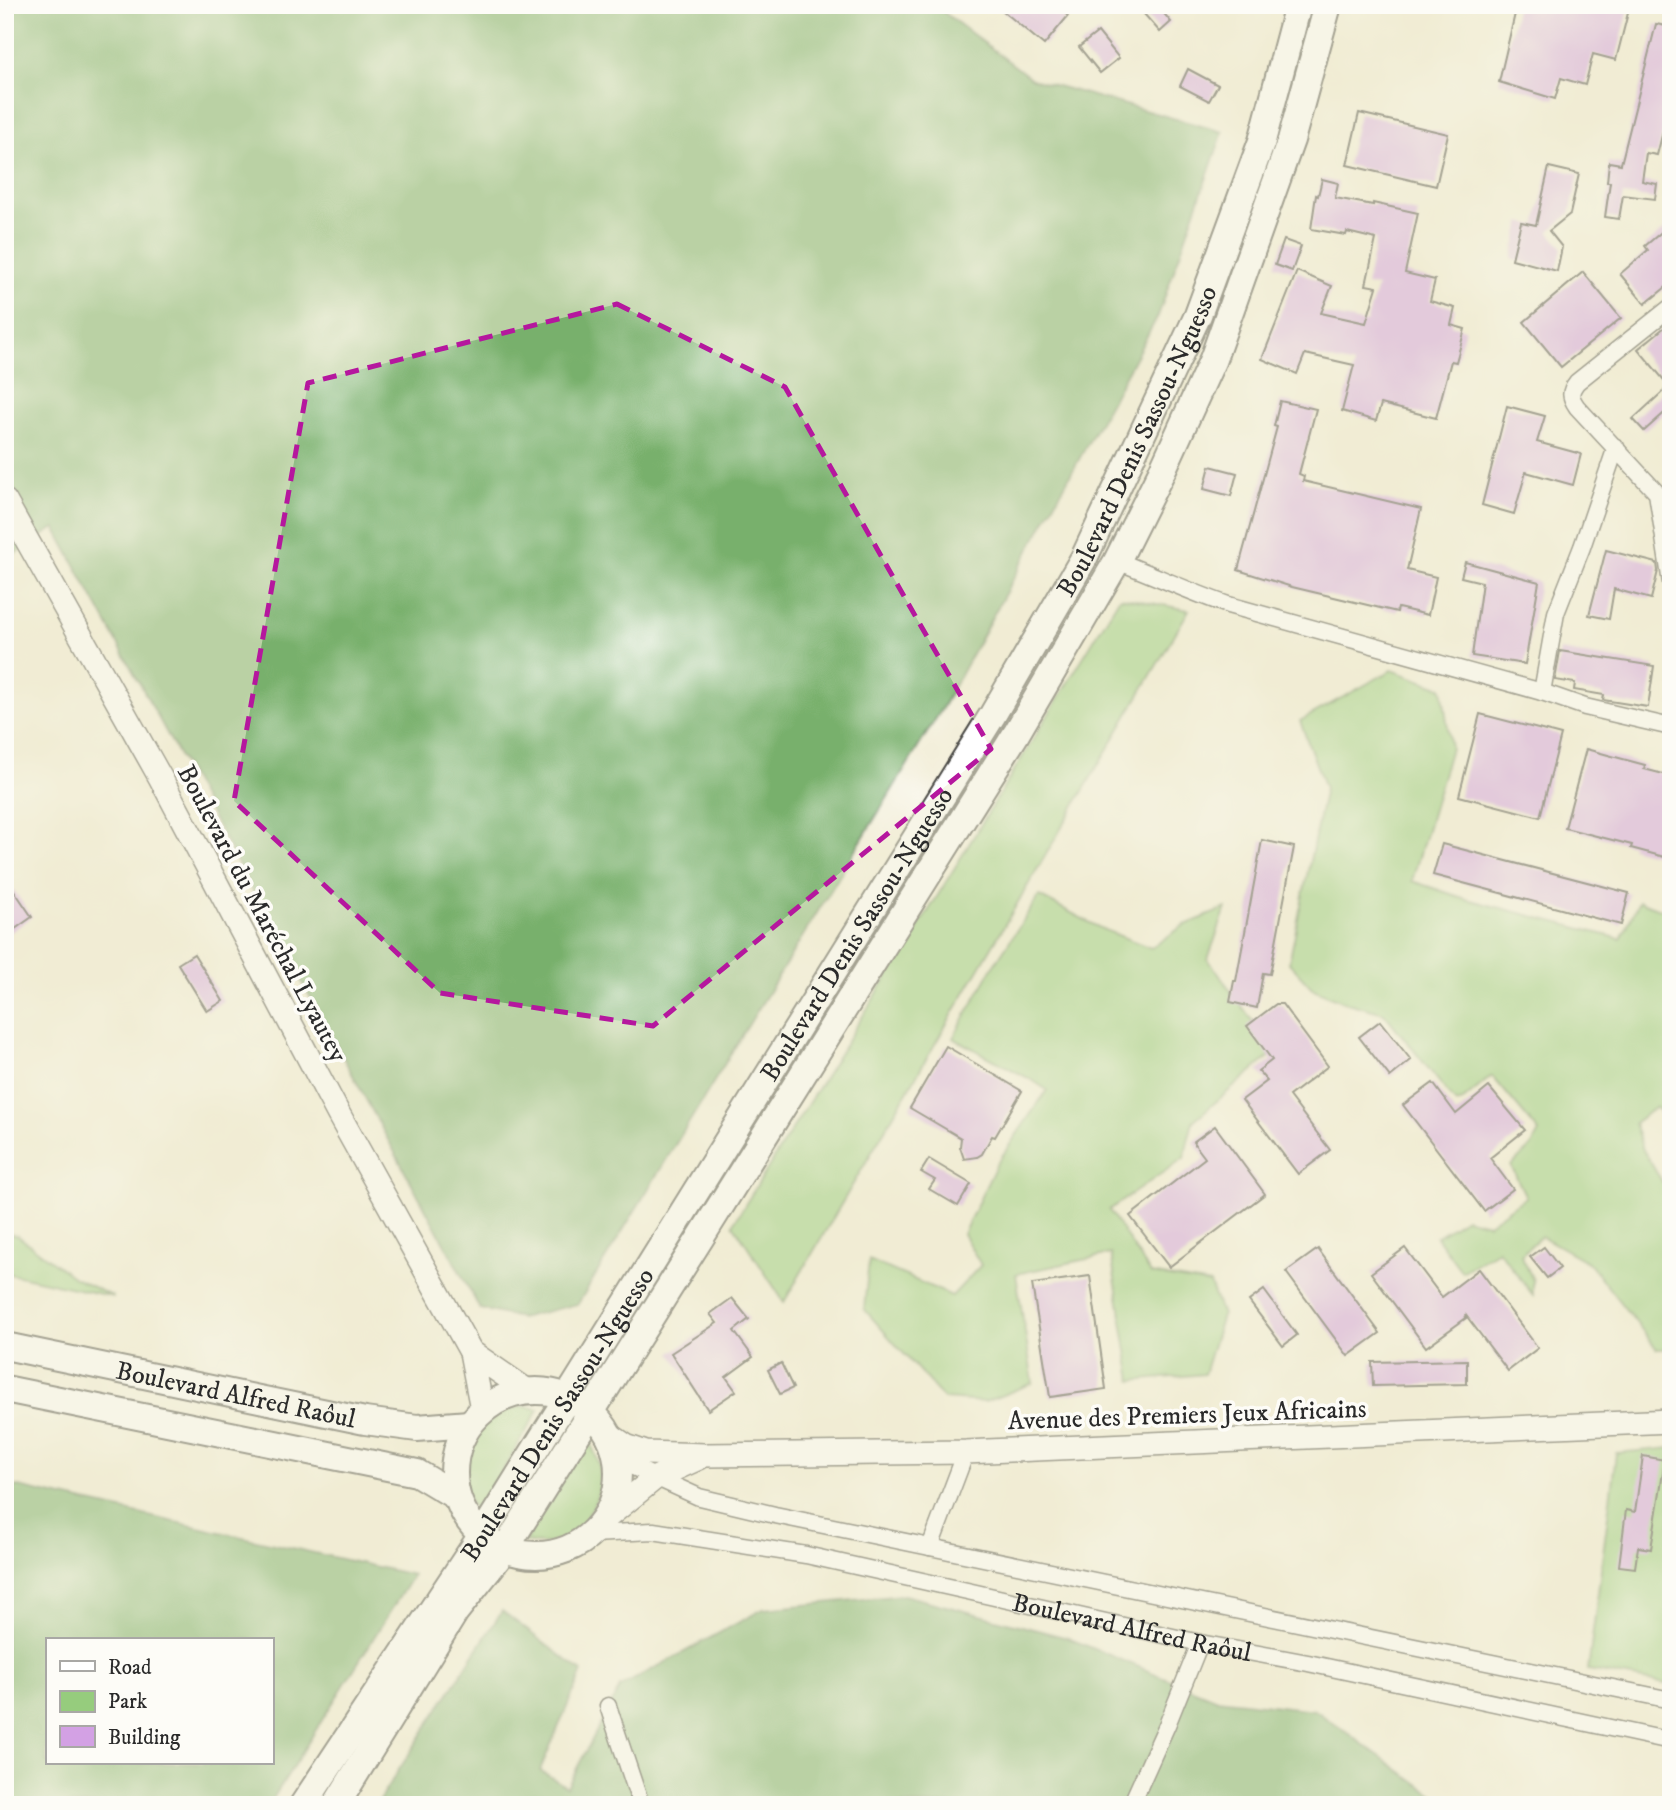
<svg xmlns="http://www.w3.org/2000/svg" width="1676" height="1810" font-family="'IM FELL DW Pica',serif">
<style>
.green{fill:#96cc7d;stroke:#607c54;stroke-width:2}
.forest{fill:#78b06c;stroke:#526e4c;stroke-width:2;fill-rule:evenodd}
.building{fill:#d3a1e4}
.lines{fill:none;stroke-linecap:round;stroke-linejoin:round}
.street-casing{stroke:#494844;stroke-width:19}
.secondary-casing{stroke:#494844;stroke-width:26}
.primary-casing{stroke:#494844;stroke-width:30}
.street{stroke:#fff;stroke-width:16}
.secondary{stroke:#fff;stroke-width:23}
.primary{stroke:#fff;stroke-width:26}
.marked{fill:none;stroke:#b5179e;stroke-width:5;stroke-dasharray:14 9;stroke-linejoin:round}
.labels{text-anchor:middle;stroke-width:7;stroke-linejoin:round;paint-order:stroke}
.street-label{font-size:26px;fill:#2b2b2b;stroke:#fdfcf7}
</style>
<rect width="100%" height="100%" fill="#fdfcf7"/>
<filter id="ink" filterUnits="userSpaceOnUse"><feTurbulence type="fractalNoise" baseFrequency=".0143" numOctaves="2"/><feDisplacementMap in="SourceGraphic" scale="14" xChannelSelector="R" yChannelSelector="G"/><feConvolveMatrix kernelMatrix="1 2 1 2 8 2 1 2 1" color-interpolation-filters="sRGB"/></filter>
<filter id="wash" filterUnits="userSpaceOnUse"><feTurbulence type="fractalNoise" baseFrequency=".00686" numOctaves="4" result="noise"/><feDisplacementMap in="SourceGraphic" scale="28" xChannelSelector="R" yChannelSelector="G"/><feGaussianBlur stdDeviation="1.57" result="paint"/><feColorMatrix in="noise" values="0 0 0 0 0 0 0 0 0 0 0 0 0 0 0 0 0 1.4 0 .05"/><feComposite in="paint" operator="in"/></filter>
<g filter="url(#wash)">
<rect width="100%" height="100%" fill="#f1ecd4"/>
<!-- green -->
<g class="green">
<polygon points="1120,597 1189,610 784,1302 733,1224 927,913"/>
<polygon points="1392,670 1442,688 1451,748 1412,881 1466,899 1621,939 1639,901 1671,913 1671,954 1666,958 1671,968 1671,1128 1656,1107 1634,1123 1643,1150 1671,1196 1671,1349 1657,1349 1589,1263 1541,1236 1521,1255 1533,1280 1533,1295 1498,1250 1462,1272 1436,1237 1466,1218 1488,1224 1526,1197 1511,1166 1531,1147 1539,1132 1492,1076 1462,1101 1456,1103 1384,1013 1347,1003 1313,989 1289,963 1325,788 1300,721"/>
<polygon points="1039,896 1102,929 1151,948 1183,926 1226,908 1208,959 1275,1052 1193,1121 1184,1158 1109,1210 1151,1274 1210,1284 1222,1315 1204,1374 1132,1381 1111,1254 1016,1274 1033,1383 985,1402 944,1399 864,1309 869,1260 952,1296 981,1265 963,1234 996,1165 1047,1090 1032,1080 953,1038 994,965"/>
<polygon points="5,1232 18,1236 74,1278 114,1297 5,1273"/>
<path d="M522,1406L539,1409L478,1513C468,1503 465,1494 464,1479C461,1442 486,1414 522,1406Z"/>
<path d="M588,1439C593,1449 599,1459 600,1470C603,1503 580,1537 546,1544C538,1545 531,1543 524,1542Z"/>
<polygon points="1671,1448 1671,1685 1588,1670 1616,1453"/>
</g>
<!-- forest -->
<g class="forest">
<polygon points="5,5 934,5 1032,79 1223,132 1158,316 941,710 578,1304 520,1318 480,1309 55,528 5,560"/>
<path d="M5,1484L413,1575L269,1805H5ZM47,1640H271V1763H47Z"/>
<polygon points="904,1595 1068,1638 1217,1699 1315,1710 1448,1805 376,1805 502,1611 582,1672 540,1770 567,1787 620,1687 763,1609"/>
</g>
<g id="blocks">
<!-- building -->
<g class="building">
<polygon points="996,5 1056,5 1068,16 1044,45"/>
<polygon points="1136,5 1157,5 1171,22 1160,32"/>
<polygon points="1517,5 1630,5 1616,60 1593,54 1585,85 1561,78 1555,99 1499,82"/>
<polygon points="1656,24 1671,27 1671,100 1657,155 1646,153 1642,181 1657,184 1655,199 1623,195 1619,219 1605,217 1610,182 1607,182 1609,162 1621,164"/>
<polygon points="1098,32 1119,58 1100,73 1079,47"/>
<polygon points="1188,69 1218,85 1209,101 1180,86"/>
<polygon points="1359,113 1448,134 1436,186 1347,165"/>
<polygon points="1549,167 1579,174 1570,214 1549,231 1562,247 1557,271 1512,259 1521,222 1536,225"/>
<polygon points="1322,179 1338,183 1335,198 1373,205 1373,203 1418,213 1405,273 1435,280 1430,301 1455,308 1451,325 1465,329 1456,362 1451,361 1436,418 1381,404 1376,421 1342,411 1354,365 1305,354 1297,374 1262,359 1297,271 1332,286 1321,313 1366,323 1377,287 1366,285 1376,239 1347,232 1346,235 1311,229 1316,195 1318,196"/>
<polygon points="1671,224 1671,283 1645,304 1620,274 1648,250 1645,246"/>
<polygon points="1284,240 1301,246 1292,271 1275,265"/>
<polygon points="1583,272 1621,318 1561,367 1524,322"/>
<polygon points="1671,322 1671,407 1644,431 1633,419 1669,386 1638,349"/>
<polygon points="1280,401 1316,409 1299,474 1304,476 1303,481 1421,509 1407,570 1436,577 1428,615 1398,608 1397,612 1292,587 1238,570 1277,427 1274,426"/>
<polygon points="1507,406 1545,416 1537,442 1581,454 1573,485 1526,472 1514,514 1482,505"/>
<polygon points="1210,466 1237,473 1231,496 1204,489"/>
<polygon points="1606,550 1657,563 1658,571 1651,599 1614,589 1609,619 1589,615"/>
<polygon points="1465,562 1539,582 1525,664 1472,656 1482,582 1461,577"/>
<polygon points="1560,651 1654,666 1648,707 1603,700 1604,695 1574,690 1575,683 1555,680"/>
<polygon points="1480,714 1561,735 1540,817 1459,796"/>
<polygon points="1586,749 1645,765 1644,769 1671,776 1671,846 1668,858 1631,848 1632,845 1565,828"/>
<polygon points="1262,840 1294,847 1270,974 1263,973 1257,1008 1230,1002 1234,981 1236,981"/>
<polygon points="1442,844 1629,893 1621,925 1433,875"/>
<polygon points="5,877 32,917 5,936"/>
<polygon points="194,954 223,1001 207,1011 178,964"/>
<polygon points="1276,1004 1282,1004 1328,1066 1289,1096 1330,1150 1298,1174 1242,1100 1267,1081 1258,1071 1272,1060 1247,1026"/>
<polygon points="1380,1021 1411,1060 1390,1077 1359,1037"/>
<polygon points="946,1046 1022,1091 995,1137 992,1136 982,1154 977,1157 964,1159 960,1147 961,1138 910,1108"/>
<polygon points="1433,1083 1456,1114 1489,1087 1525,1130 1490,1158 1513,1189 1484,1211 1403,1105"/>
<polygon points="1215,1126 1265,1194 1169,1267 1130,1216 1205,1158 1193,1142"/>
<polygon points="929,1159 971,1184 958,1206 929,1189 935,1180 921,1172"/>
<polygon points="1544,1247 1560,1268 1547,1278 1530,1257"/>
<polygon points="1405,1248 1442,1297 1479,1269 1538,1348 1508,1371 1465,1314 1466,1318 1426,1347 1371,1273"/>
<polygon points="1318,1249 1380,1333 1348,1356 1286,1272"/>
<polygon points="1090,1276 1106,1389 1050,1397 1032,1284"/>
<polygon points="1264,1290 1297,1335 1283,1346 1249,1301"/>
<polygon points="732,1298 749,1319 734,1331 753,1357 726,1377 736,1391 708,1410 671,1353 717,1323 710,1314"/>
<polygon points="1467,1360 1467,1384 1373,1386 1372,1362"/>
<polygon points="781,1363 793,1388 780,1394 768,1370"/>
<polygon points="1643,1456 1665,1460 1651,1549 1638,1547 1635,1568 1619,1566 1626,1510 1635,1512"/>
</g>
</g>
</g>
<g filter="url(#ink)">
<use href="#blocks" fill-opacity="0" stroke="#494844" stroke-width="2"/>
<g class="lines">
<!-- street casing -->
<g class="street-casing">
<g id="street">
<path d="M1671,307L1577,382C1569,392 1570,397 1577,407L1657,493L1671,583"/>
<path d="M1117,561C1154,575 1190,592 1228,605L1542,692L1585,707L1671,727"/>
<polyline points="1542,692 1556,613 1582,547 1616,447"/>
<polyline points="618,1460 699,1497 775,1515 1671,1700"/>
<path id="s1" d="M592,1534L653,1531L806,1555L1200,1643L1308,1663L1671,1741"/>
<polyline points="930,1547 966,1452"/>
<polyline points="608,1706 641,1805"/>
<polyline points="1131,1805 1167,1725 1200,1643"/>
</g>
</g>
<!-- secondary casing -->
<g class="secondary-casing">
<g id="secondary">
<polyline points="5,501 160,777 339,1115 471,1352 482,1409"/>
<polyline points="471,1352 526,1390"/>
<polyline points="610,1435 626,1446 646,1453 705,1455 966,1452 1671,1421"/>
<polyline points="606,1518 655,1478 699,1458"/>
</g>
</g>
<!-- primary casing -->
<g class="primary-casing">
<g id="primary">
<path id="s2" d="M5,1346L365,1421L417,1428L469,1424"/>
<polyline points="5,1389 417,1473 457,1497"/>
<circle cx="536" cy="1473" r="82"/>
<path id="s3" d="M303,1805L482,1535L992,716L1084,558L1198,315L1262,141L1298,5"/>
<polyline points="336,1805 455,1612 505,1549 701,1237 1016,734 1117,561 1161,473 1213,359 1291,140 1328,5"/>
</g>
</g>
<!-- street -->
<use href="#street" class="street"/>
<!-- secondary -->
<use href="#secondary" class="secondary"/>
<!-- primary -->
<use href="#primary" class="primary"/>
</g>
</g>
<!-- marked area -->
<path d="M0 0H1676V1810H0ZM617,304L785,387L991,749L653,1026L440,993L234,801L308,383Z" fill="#f1ecd4" fill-opacity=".55" fill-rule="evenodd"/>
<path class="marked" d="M617,304L785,387L991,749L653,1026L440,993L234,801L308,383Z"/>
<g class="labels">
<!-- street labels -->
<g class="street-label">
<text dy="9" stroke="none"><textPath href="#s3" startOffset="1600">Boulevard Denis Sassou-Nguesso</textPath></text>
<text transform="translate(263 913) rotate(62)" y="9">Boulevard du Maréchal Lyautey</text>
<text dy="9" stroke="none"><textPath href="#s3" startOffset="1032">Boulevard Denis Sassou-Nguesso</textPath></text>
<text dy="9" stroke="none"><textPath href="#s2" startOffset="236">Boulevard Alfred Raôul</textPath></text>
<text dy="9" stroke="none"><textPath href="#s3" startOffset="466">Boulevard Denis Sassou-Nguesso</textPath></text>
<text transform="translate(1187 1414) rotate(-2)" y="9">Avenue des Premiers Jeux Africains</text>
<text dy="9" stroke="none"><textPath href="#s1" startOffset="550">Boulevard Alfred Raôul</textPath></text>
</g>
</g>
<!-- margin -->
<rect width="1676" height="1810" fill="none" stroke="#fdfcf7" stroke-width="28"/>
<!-- legend -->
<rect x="46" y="1638" width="228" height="126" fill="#fdfcf7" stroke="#a9a8a5" stroke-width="2"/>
<rect x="60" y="1661" width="35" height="10" fill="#ffffff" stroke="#a9a8a5" stroke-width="2"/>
<text x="108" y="1674" font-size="21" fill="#2b2b2b">Road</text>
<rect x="60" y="1691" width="35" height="21" fill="#96cc7d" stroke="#a9a8a5" stroke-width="2"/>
<text x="108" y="1708" font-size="21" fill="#2b2b2b">Park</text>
<rect x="60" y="1726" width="35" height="21" fill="#d3a1e4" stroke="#a9a8a5" stroke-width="2"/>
<text x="108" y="1744" font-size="21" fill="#2b2b2b">Building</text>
</svg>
